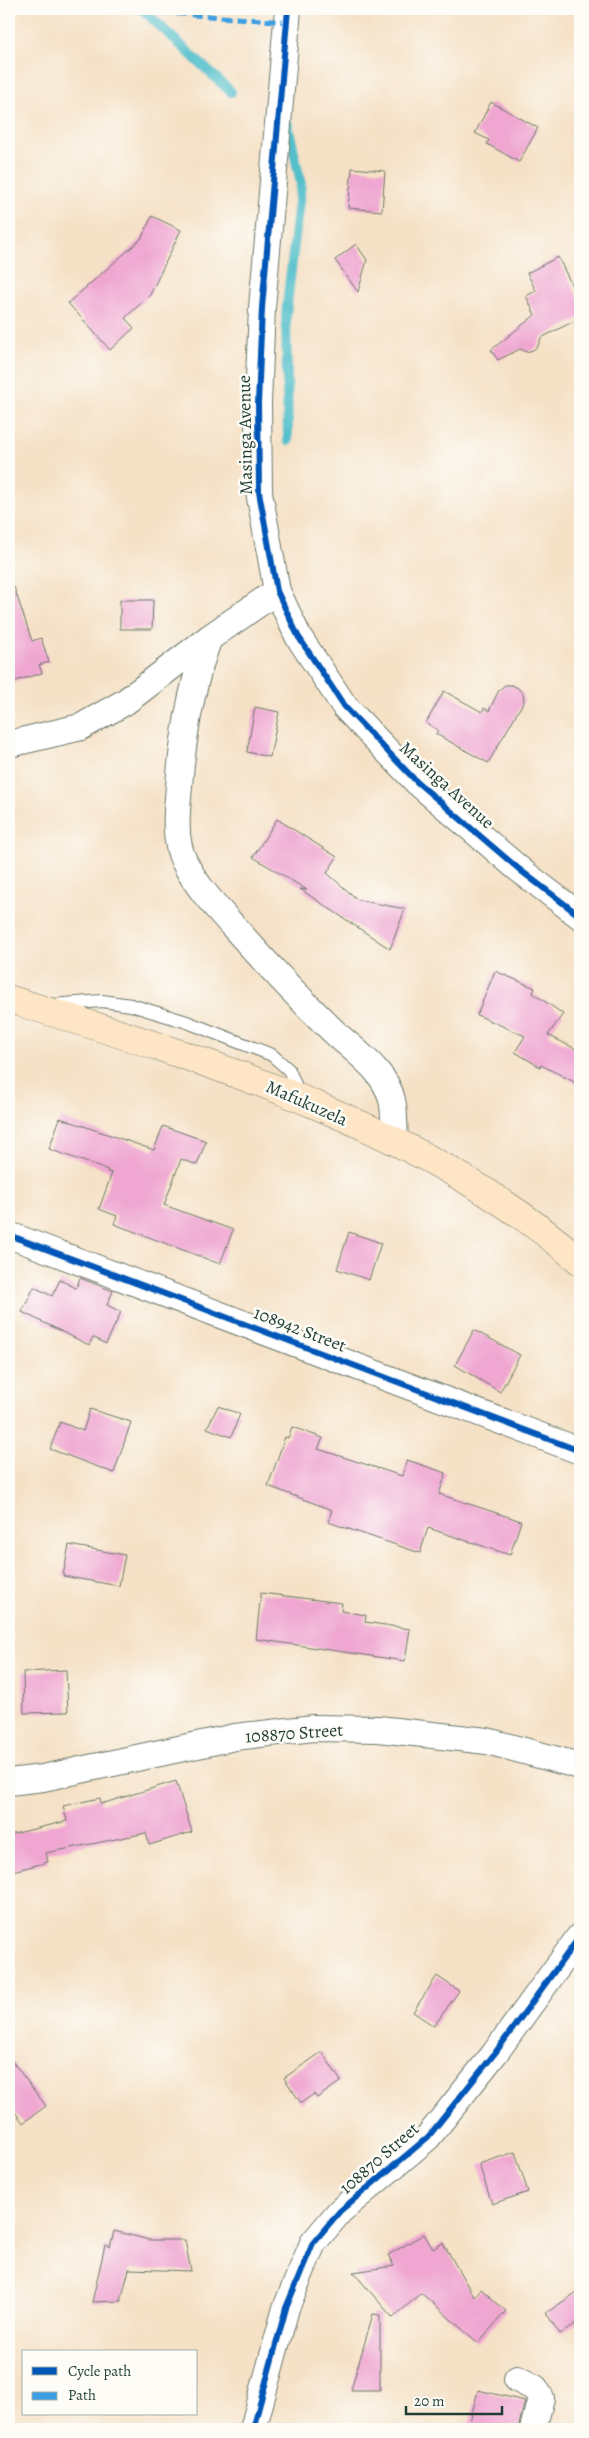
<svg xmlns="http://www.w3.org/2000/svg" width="589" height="2438" font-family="Alegreya,serif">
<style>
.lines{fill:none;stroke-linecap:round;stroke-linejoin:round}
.stream{stroke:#52bfcb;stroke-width:10}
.building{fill:#efa6d1}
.service-casing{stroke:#6a7667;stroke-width:14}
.minor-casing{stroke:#6a7667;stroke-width:28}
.secondary-casing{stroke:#6a7667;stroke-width:29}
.service{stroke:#fff;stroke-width:12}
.minor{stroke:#fff;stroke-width:26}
.secondary{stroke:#fde5c5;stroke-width:28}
.quiet{stroke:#3c9ee2;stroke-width:5;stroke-dasharray:10 5;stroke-linecap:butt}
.cycleway-casing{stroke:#fdfcf7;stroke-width:9}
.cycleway{stroke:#0057b8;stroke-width:6}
.labels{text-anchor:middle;stroke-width:5;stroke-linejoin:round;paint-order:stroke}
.street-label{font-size:18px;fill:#1f3d34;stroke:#fdfcf7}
</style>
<rect width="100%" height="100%" fill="#fdfcf7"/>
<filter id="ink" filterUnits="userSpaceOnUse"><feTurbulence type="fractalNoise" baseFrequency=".02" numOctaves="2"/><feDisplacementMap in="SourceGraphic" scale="10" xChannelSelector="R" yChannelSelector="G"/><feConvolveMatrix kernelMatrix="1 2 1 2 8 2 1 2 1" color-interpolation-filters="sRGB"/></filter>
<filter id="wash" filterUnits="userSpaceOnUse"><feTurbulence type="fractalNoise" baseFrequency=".0096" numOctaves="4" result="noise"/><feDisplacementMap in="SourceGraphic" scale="20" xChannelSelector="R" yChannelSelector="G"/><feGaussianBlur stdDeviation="1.12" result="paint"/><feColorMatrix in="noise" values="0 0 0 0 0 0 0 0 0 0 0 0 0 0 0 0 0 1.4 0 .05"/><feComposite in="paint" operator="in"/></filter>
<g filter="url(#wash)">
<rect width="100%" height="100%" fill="#f5e1c6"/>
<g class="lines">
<!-- stream -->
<g class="stream">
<polyline points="142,9 231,92"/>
<polyline points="288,441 286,314 301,184 288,124"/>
</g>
</g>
<g id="blocks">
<!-- building -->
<g class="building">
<polygon points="491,102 538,128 519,162 487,144 489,140 475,133"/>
<polygon points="352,168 385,171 382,211 348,208"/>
<polygon points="152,216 181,230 150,295 125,318 134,328 110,350 68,303 141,239"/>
<polygon points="356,244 367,260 358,292 335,260"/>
<polygon points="558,257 580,302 580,318 541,338 538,346 533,350 526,352 520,349 498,360 491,350 535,315 526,296 536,291 527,273"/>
<polygon points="14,587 32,641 41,638 49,662 39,665 42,673 9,683 9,588"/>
<polygon points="120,600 153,600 152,629 120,629"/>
<polygon points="505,685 512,685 518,688 523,694 524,701 488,763 436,734 438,730 426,723 444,691 482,712 484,708 489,711 499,690"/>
<polygon points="255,707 279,712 270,757 247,752"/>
<polygon points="277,819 337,857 327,873 358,900 405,909 390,949 300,889 307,890 253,857"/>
<polygon points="495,971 535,988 533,993 563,1014 548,1035 580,1051 580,1085 541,1065 540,1067 515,1052 525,1036 477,1015"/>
<polygon points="60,1118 154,1150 163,1126 206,1141 197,1165 181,1159 164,1205 233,1230 220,1264 114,1224 117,1216 99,1209 112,1173 107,1172 108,1170 49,1149"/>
<polygon points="349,1232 381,1243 369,1280 337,1269"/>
<polygon points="80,1278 113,1291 107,1305 121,1312 106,1344 93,1337 89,1345 22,1312 34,1287 52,1296 60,1280 76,1288"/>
<polygon points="474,1330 520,1355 500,1392 455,1365"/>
<polygon points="218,1406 240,1414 231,1437 207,1428"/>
<polygon points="90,1409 131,1422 114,1473 50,1449 60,1422 83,1431"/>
<polygon points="292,1427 323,1438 318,1449 402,1476 407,1460 446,1473 439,1494 521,1521 510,1555 428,1528 420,1553 328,1522 332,1510 268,1486 285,1437 288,1438"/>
<polygon points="69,1545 125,1555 119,1586 63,1576"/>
<polygon points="261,1593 342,1603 341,1611 366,1615 365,1622 410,1629 405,1661 256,1639"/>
<polygon points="66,1670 68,1712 24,1713 23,1672"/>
<polygon points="176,1781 192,1832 149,1845 146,1833 46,1853 48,1862 9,1872 9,1835 67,1821 63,1806 100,1798 101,1804"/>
<polygon points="437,1976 459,1991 434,2026 413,2012"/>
<polygon points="322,2052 341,2081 317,2098 314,2094 301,2103 284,2078"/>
<polygon points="9,2057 46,2106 23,2123 9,2104"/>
<polygon points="515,2152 528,2192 492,2204 479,2164"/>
<polygon points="114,2231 149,2240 185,2240 191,2271 129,2269 121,2301 92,2302 105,2245 110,2247"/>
<polygon points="424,2234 433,2249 443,2243 474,2297 481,2289 506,2311 478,2343 421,2293 393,2318 353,2272 394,2266 388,2255"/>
<polygon points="580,2290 580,2321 560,2334 546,2313"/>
<polygon points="373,2314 380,2315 380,2390 351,2390"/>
<polygon points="478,2390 525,2401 518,2429 484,2429 469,2425"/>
</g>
</g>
</g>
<g filter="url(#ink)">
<use href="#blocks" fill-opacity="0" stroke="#6a7667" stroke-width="1"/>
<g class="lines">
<!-- service casing -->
<g class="service-casing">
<polyline id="service" points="52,1005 102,1001 131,1005 187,1022 272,1055 289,1070 300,1096"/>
</g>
<!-- minor casing -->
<g class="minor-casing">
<g id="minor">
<polyline points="288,9 262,308 258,403 259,492 277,591 298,636 345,707 417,782 520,870 580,916"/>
<path d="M209,638C191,686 183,735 179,786C177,810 173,839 184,861C196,886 215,906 234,927C265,962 297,996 331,1029C352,1050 385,1069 392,1100C395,1113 394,1128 395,1142"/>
<polyline points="9,744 81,727 102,715 125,702 209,638 277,591"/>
<polyline points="9,1235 580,1451"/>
<polyline points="9,1782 43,1778 235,1737 314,1728 378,1729 487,1741 580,1766"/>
<polyline points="517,2379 535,2388 541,2398 533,2429"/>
<polyline points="253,2429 286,2308 313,2243 340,2211 428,2137 495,2053 580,1936"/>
</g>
</g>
<!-- secondary casing -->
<g class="secondary-casing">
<path id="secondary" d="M9,999C202,1059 424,1126 580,1261"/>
</g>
<!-- service -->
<use href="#service" class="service"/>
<!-- minor -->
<use href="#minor" class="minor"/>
<!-- secondary -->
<use href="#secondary" class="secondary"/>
<!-- quiet -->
<polyline class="quiet" points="116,9 287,22"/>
<!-- cycleway casing -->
<g class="cycleway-casing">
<g id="cycleway">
<polyline points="288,9 262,308 258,403 259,492 277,591 298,636 345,707 417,782 520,870 580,916"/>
<polyline points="9,1235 580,1451"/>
<polyline points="253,2429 286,2308 313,2243 340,2211 428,2137 495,2053 580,1936"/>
</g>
</g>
<!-- cycleway -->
<use href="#cycleway" class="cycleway"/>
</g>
</g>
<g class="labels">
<!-- street labels -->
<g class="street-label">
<text transform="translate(245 435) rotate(-91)" y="6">Masinga Avenue</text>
<text transform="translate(447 785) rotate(42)" y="6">Masinga Avenue</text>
<text transform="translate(307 1103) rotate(24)" y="6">Mafukuzela</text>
<text transform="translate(300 1329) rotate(21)" y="6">108942 Street</text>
<text transform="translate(294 1733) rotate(-4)" y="6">108870 Street</text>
<text transform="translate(379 2158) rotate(-41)" y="6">108870 Street</text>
</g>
</g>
<!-- margin -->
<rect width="589" height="2438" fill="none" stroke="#fdfcf7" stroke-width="30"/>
<!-- legend -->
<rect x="22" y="2350" width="175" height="65" fill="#fdfcf7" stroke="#a4b0a9"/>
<rect x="32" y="2367" width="25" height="8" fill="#0057b8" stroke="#a4b0a9"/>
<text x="68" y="2376" font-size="15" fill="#1f3d34">Cycle path</text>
<rect x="32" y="2392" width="25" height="8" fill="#3c9ee2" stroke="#a4b0a9"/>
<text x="68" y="2400" font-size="15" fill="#1f3d34">Path</text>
<!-- scale -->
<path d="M406 2406v8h96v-8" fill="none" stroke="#1f3d34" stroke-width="2.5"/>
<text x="414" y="2406" font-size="15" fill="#1f3d34" stroke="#fdfcf7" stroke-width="4" paint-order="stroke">20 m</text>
</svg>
